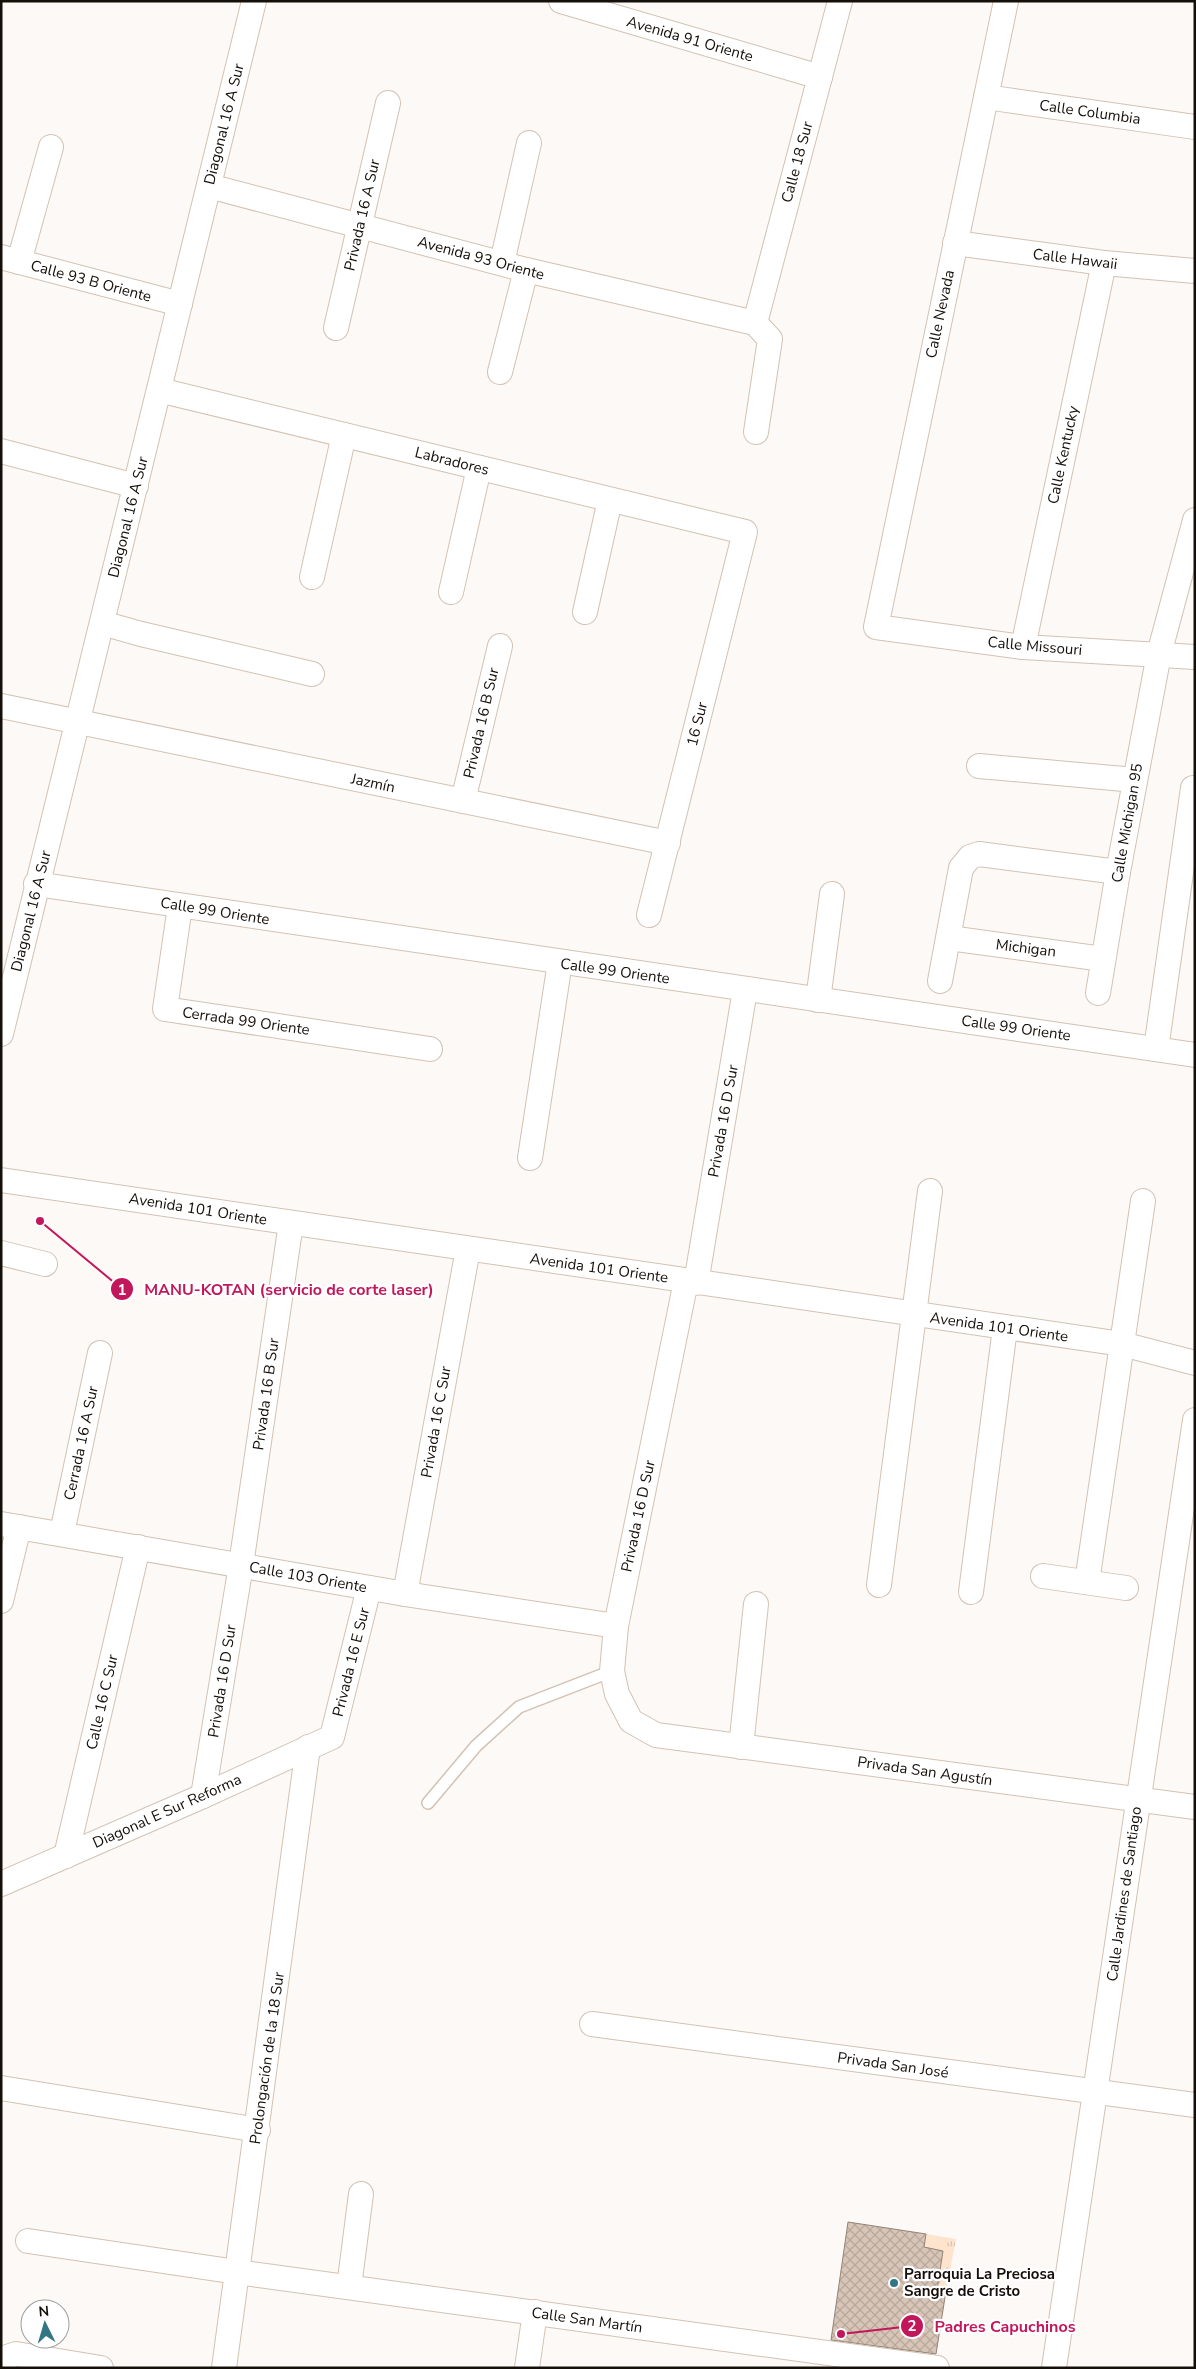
<svg xmlns="http://www.w3.org/2000/svg" width="1196" height="2369" font-family="'Nunito Sans',sans-serif">
<style>
.park{fill:url(#park-tufts)}
.building{fill:url(#building-cross-hatch);stroke:#938476}
.lines{fill:none;stroke-linecap:round;stroke-linejoin:round}
.lane-casing{stroke:#d3c2b3;stroke-width:14}
.street-casing{stroke:#d3c2b3;stroke-width:26}
.lane{stroke:#fff;stroke-width:11}
.street{stroke:#fff;stroke-width:24}
.poi-dot{fill:#317684;stroke:#fff;stroke-width:2}
.labels{text-anchor:middle;stroke-width:4.5;stroke-linejoin:round;paint-order:stroke}
.street-label{font-size:15px;fill:#150f0a;stroke:#fff}
.poi-label{font-size:15px;font-weight:bold;fill:#150f0a;stroke:#fff;text-anchor:start}
.leader{fill:none;stroke:#c2185b;stroke-width:2}
.callout-dot{fill:#c2185b;stroke:#fff;stroke-width:2}
.mark-label{font-size:15px;text-anchor:middle;font-weight:bold;fill:#fff}
.callout-label{font-size:16px;text-anchor:middle;font-weight:bold;fill:#c2185b;stroke:#fff;stroke-width:4.5;stroke-linejoin:round;paint-order:stroke}
</style>
<defs>
<pattern id="park-tufts" width="24" height="20" patternUnits="userSpaceOnUse" patternTransform="scale(1.25)"><rect width="24" height="20" fill="#fee4cd"/><path d="M3 7l-1-3M5 7V3M7 7l1-3M15 17l-1-3M17 17v-4M19 17l1-3" fill="none" stroke="#d9c2af"/></pattern>
<pattern id="building-cross-hatch" width="8" height="8" patternUnits="userSpaceOnUse" patternTransform="scale(1.25)"><rect width="8" height="8" fill="#d7c5b7"/><path d="M0 0l8 8M0 8l8-8" fill="none" stroke="#b8a89c"/></pattern>
</defs>
<rect width="100%" height="100%" fill="#fcf9f6"/>
<!-- park -->
<polygon class="park" points="926,2234 956,2239 946,2291 927,2288 915,2362 895,2359 899,2337 910,2339 921,2274 939,2277 943,2251 924,2247"/>
<!-- building -->
<polygon class="building" points="848,2222 926,2234 924,2247 943,2251 937,2290 946,2291 936,2354 831,2340"/>
<g class="lines">
<!-- lane casing -->
<g class="lane-casing">
<polyline id="lane" points="428,1803 476,1746 519,1707 612,1671"/>
</g>
<!-- street casing -->
<g class="street-casing">
<g id="street">
<polyline points="561,1 820,77"/>
<polyline points="1006,1 876,627 1023,647 1195,657"/>
<polyline points="986,97 1195,127"/>
<polyline points="209,186 526,270 755,323"/>
<polyline points="955,243 1104,263 1195,271"/>
<polyline points="1,257 180,304"/>
<polyline points="19,262 51,147"/>
<polyline points="502,263 529,143"/>
<polyline points="755,323 840,1"/>
<polyline points="755,323 770,339 756,432"/>
<polyline points="336,328 388,103"/>
<polyline points="500,372 526,270"/>
<polyline points="159,390 745,532 649,915"/>
<polyline points="1,451 136,486"/>
<polyline points="312,577 344,435"/>
<polyline points="451,592 479,468"/>
<polyline points="585,612 610,500"/>
<polyline points="102,623 141,634 312,674"/>
<polyline points="1023,647 1104,263"/>
<polyline points="1,706 668,843"/>
<polyline points="979,766 1135,780"/>
<polyline points="463,801 500,646"/>
<polyline points="36,884 1195,1055"/>
<polyline points="180,906 165,1009 430,1049"/>
<polyline points="949,938 1103,959"/>
<polyline points="940,981 961,868 970,857 979,854 1118,872"/>
<polyline points="1098,993 1118,872 1159,654 1195,520"/>
<polyline points="818,1000 832,894"/>
<polyline points="1,1034 254,1"/>
<polyline points="1156,1049 1193,788"/>
<polyline points="530,1158 560,962"/>
<polyline points="1,1180 1122,1344 1195,1363"/>
<polyline points="1,1253 45,1264"/>
<polyline points="686,1281 616,1626 612,1671 617,1694 631,1721 656,1735 1195,1807"/>
<polyline points="696,1283 745,990"/>
<polyline points="1,1524 405,1594 616,1626"/>
<polyline points="62,1533 100,1353"/>
<polyline points="1043,1576 1126,1588"/>
<polyline points="1087,1582 1143,1201"/>
<polyline points="879,1585 930,1191"/>
<polyline points="971,1592 1005,1328"/>
<polyline points="405,1594 468,1249"/>
<polyline points="1,1601 19,1527"/>
<polyline points="741,1747 756,1604"/>
<polyline points="203,1796 241,1565 291,1223"/>
<polyline points="66,1856 138,1547"/>
<polyline points="1,1884 203,1796 332,1737 369,1588"/>
<polyline points="592,2024 1195,2105"/>
<polyline points="1,2088 258,2130"/>
<polyline points="28,2241 237,2272 937,2368"/>
<polyline points="349,2287 361,2194"/>
<polyline points="1,2359 16,2354 101,2368"/>
<polyline points="224,2368 308,1747"/>
<polyline points="527,2368 535,2312"/>
<polyline points="1054,2368 1195,1420"/>
</g>
</g>
<!-- lane -->
<use href="#lane" class="lane"/>
<!-- street -->
<use href="#street" class="street"/>
</g>
<!-- markers -->
<circle class="poi-dot" cx="894" cy="2283" r="5"/>
<g class="labels">
<!-- street labels -->
<g class="street-label">
<text transform="translate(690 39) rotate(16)" y="5">Avenida 91 Oriente</text>
<text transform="translate(1090 112) rotate(8)" y="5">Calle Columbia</text>
<text transform="translate(224 124) rotate(-76)" y="5">Diagonal 16 A Sur</text>
<text transform="translate(797 162) rotate(-75)" y="5">Calle 18 Sur</text>
<text transform="translate(362 215) rotate(-77)" y="5">Privada 16 A Sur</text>
<text transform="translate(481 258) rotate(15)" y="5">Avenida 93 Oriente</text>
<text transform="translate(1075 259) rotate(7)" y="5">Calle Hawaii</text>
<text transform="translate(91 281) rotate(15)" y="5">Calle 93 B Oriente</text>
<text transform="translate(940 314) rotate(-78)" y="5">Calle Nevada</text>
<text transform="translate(1063 455) rotate(-78)" y="5">Calle Kentucky</text>
<text transform="translate(452 461) rotate(14)" y="5">Labradores</text>
<text transform="translate(128 517) rotate(-76)" y="5">Diagonal 16 A Sur</text>
<text transform="translate(1035 646) rotate(5)" y="5">Calle Missouri</text>
<text transform="translate(481 723) rotate(-77)" y="5">Privada 16 B Sur</text>
<text transform="translate(697 724) rotate(-76)" y="5">16 Sur</text>
<text transform="translate(373 783) rotate(12)" y="5">Jazmín</text>
<text transform="translate(1127 823) rotate(-80)" y="5">Calle Michigan 95</text>
<text transform="translate(31 911) rotate(-76)" y="5">Diagonal 16 A Sur</text>
<text transform="translate(215 911) rotate(9)" y="5">Calle 99 Oriente</text>
<text transform="translate(1026 948) rotate(7)" y="5">Michigan</text>
<text transform="translate(615 971) rotate(8)" y="5">Calle 99 Oriente</text>
<text transform="translate(246 1021) rotate(8)" y="5">Cerrada 99 Oriente</text>
<text transform="translate(1016 1028) rotate(8)" y="5">Calle 99 Oriente</text>
<text transform="translate(723 1121) rotate(-80)" y="5">Privada 16 D Sur</text>
<text transform="translate(198 1209) rotate(9)" y="5">Avenida 101 Oriente</text>
<text transform="translate(599 1268) rotate(8)" y="5">Avenida 101 Oriente</text>
<text transform="translate(999 1327) rotate(8)" y="5">Avenida 101 Oriente</text>
<text transform="translate(266 1394) rotate(-82)" y="5">Privada 16 B Sur</text>
<text transform="translate(436 1422) rotate(-80)" y="5">Privada 16 C Sur</text>
<text transform="translate(81 1443) rotate(-78)" y="5">Cerrada 16 A Sur</text>
<text transform="translate(638 1516) rotate(-78)" y="5">Privada 16 D Sur</text>
<text transform="translate(308 1577) rotate(10)" y="5">Calle 103 Oriente</text>
<text transform="translate(351 1662) rotate(-76)" y="5">Privada 16 E Sur</text>
<text transform="translate(222 1681) rotate(-81)" y="5">Privada 16 D Sur</text>
<text transform="translate(102 1702) rotate(-77)" y="5">Calle 16 C Sur</text>
<text transform="translate(925 1771) rotate(8)" y="5">Privada San Agustín</text>
<text transform="translate(167 1811) rotate(-24)" y="5">Diagonal E Sur Reforma</text>
<text transform="translate(1124 1894) rotate(-82)" y="5">Calle Jardines de Santiago</text>
<text transform="translate(267 2058) rotate(-82)" y="5">Prolongación de la 18 Sur</text>
<text transform="translate(893 2065) rotate(8)" y="5">Privada San José</text>
<text transform="translate(587 2320) rotate(8)" y="5">Calle San Martín</text>
</g>
<!-- poi labels -->
<g class="poi-label">
<text x="904" y="2279">Parroquia La Preciosa<tspan x="904" dy="17">Sangre de Cristo</tspan></text>
</g>
</g>
<!-- callouts -->
<path class="leader" d="M40 1221L122 1289M841 2334L912 2326"/>
<g class="callout-dot">
<circle cx="40" cy="1221" r="5"/>
<circle cx="841" cy="2334" r="5"/>
<circle cx="122" cy="1289" r="12"/>
<circle cx="912" cy="2326" r="12"/>
</g>
<g class="mark-label">
<text x="122" y="1295">1</text>
<text x="912" y="2331">2</text>
</g>
<g class="callout-label">
<text x="289" y="1295">MANU-KOTAN (servicio de corte laser)</text>
<text x="1005" y="2332">Padres Capuchinos</text>
</g>
<!-- border -->
<rect width="1196" height="2369" fill="none" stroke="#150f0a" stroke-width="5"/>
<!-- north arrow -->
<g transform="translate(45 2324) rotate(355)"><circle r="24" fill="#ffffff" stroke="#a19f9d"/>
<path d="M0-4L9 19L0 12L-9 19Z" fill="#317684"/>
<text y="-8" font-size="14" font-weight="bold" text-anchor="middle" fill="#150f0a">N</text>
</g>
</svg>
